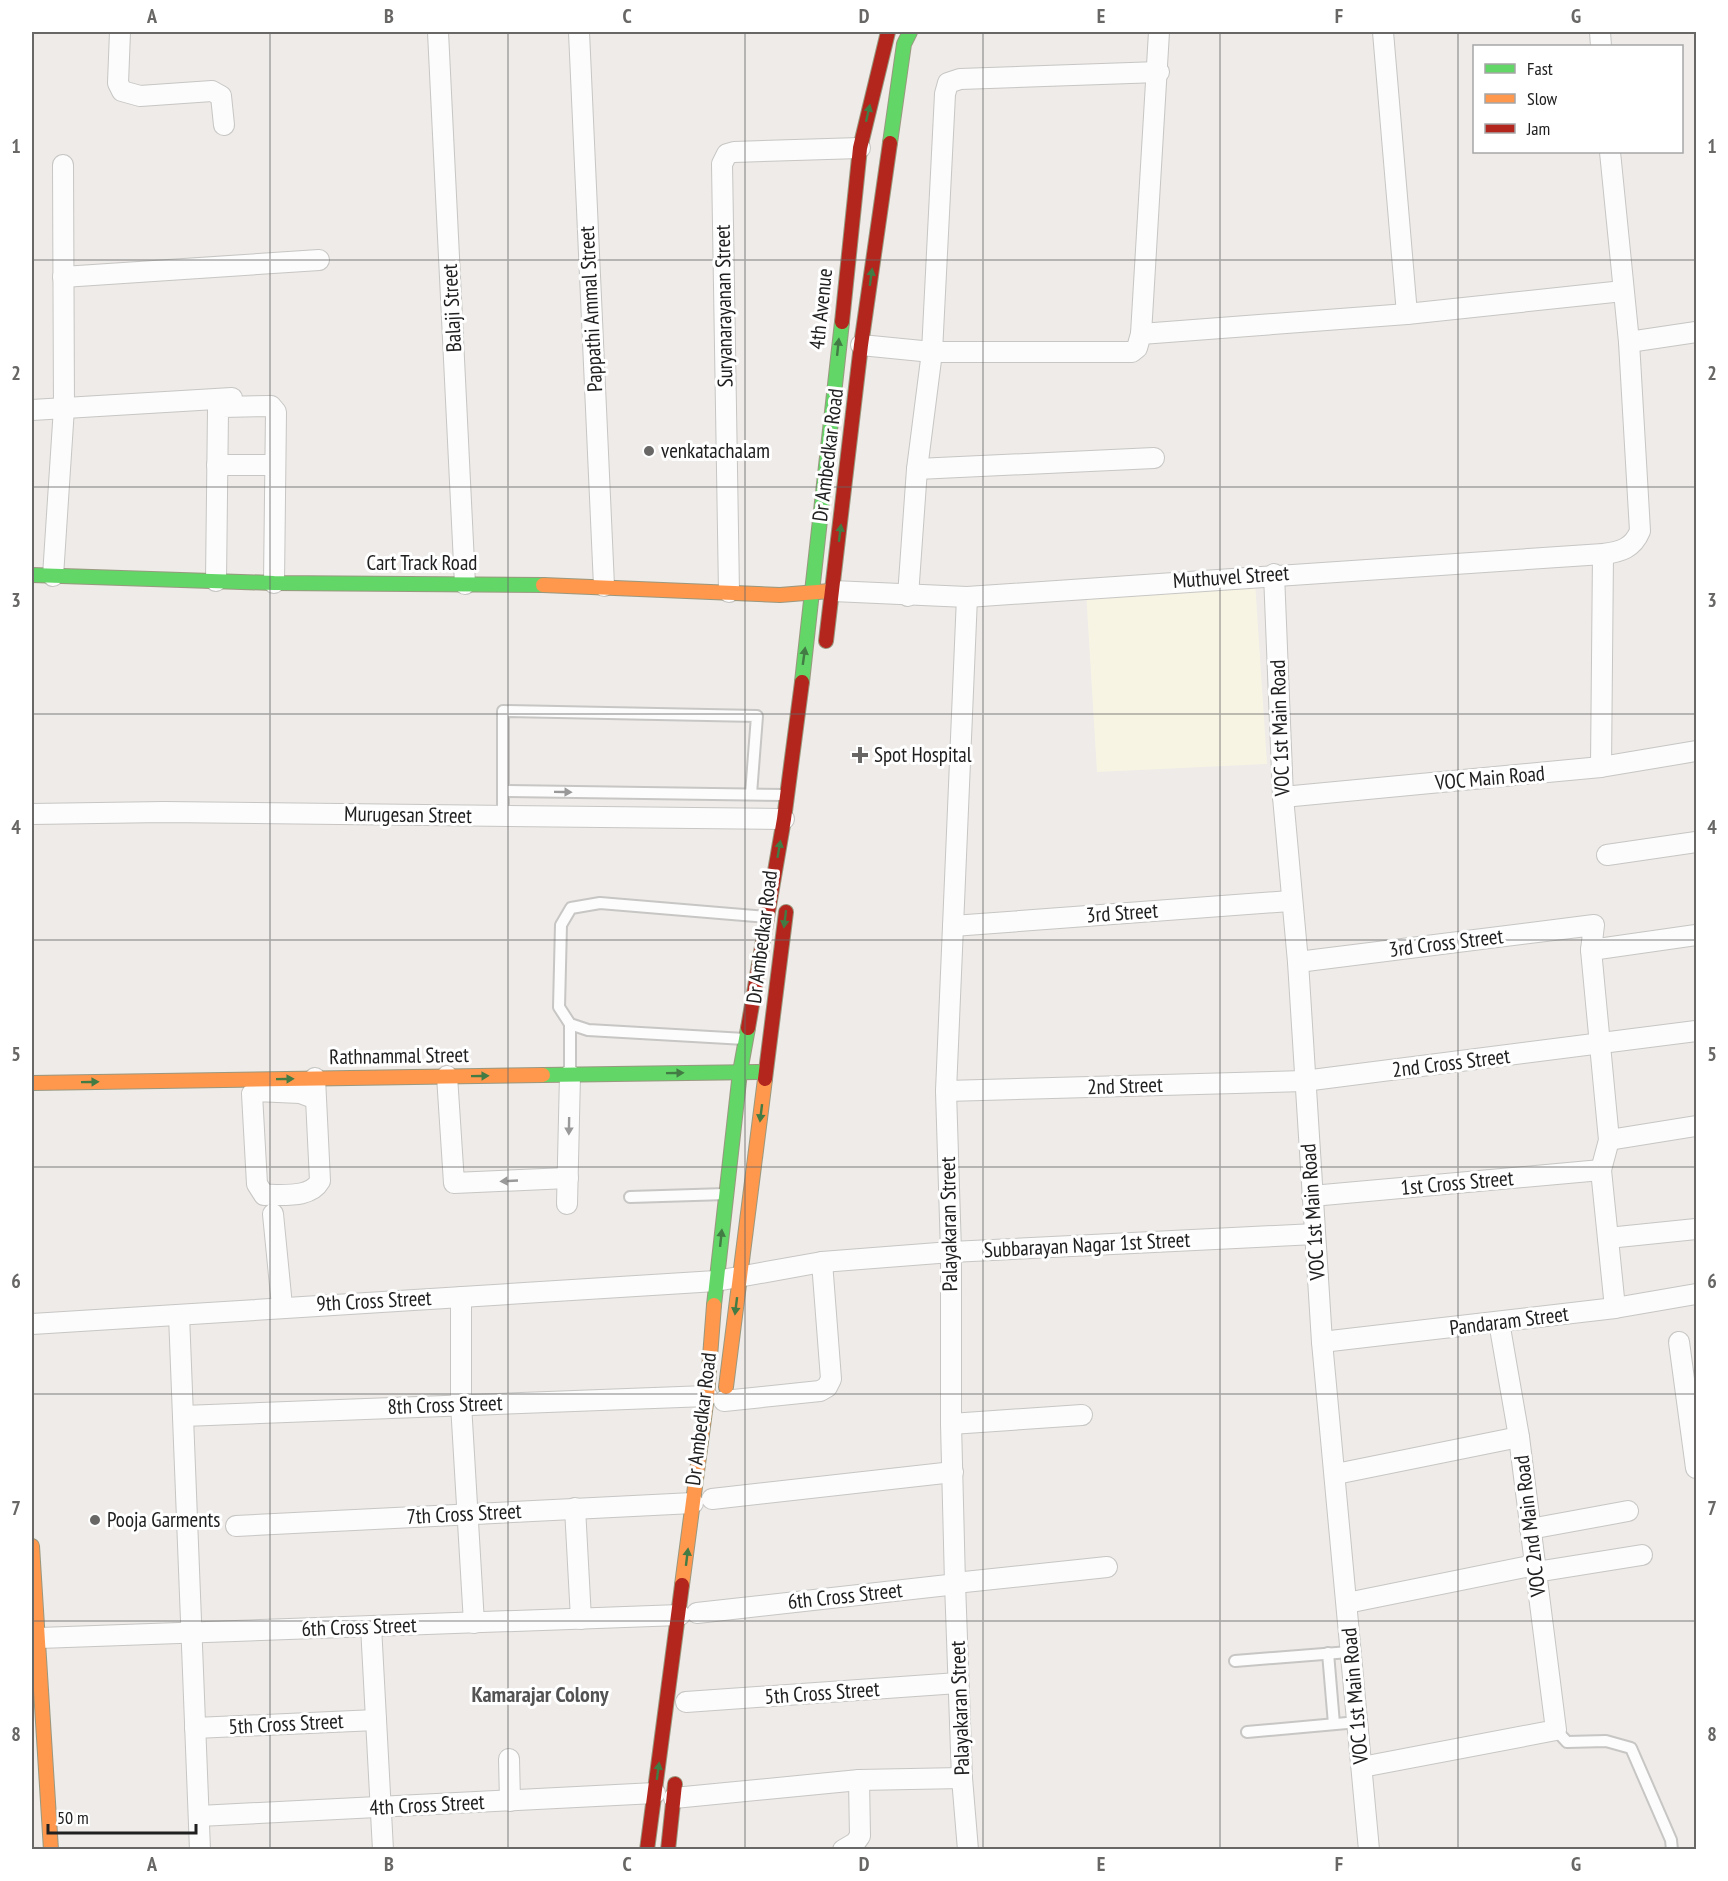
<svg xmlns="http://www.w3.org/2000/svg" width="1728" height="1881" font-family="'PT Sans Narrow',sans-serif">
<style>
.education{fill:#f7f4e4}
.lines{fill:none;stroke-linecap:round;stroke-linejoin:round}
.lane-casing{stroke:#c7c6c4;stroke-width:14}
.street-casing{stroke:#c7c6c4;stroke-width:22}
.fast-casing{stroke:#99987f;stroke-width:16}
.slow-casing{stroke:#99987f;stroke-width:16}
.jam-casing{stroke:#99987f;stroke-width:16}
.lane{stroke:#fcfcfc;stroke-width:10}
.street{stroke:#fcfcfc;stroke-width:20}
.fast{stroke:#63d668;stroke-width:14}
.slow{stroke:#ff974d;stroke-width:14}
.jam{stroke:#b3261e;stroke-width:14}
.oneway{fill:#427b44}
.oneway2{fill:#999}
.grid{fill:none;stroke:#686766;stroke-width:1.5;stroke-opacity:0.55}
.poi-dot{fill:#686766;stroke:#fff;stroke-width:2}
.labels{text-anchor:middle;stroke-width:6;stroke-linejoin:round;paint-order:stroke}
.street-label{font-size:21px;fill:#202020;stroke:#fff}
.poi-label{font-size:21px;fill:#202020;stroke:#fff;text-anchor:start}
.neighbourhood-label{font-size:22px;font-weight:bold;fill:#535353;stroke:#fff}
.neatline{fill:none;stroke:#686766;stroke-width:2}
.grid-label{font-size:20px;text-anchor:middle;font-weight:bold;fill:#686766}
</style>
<rect width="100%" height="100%" fill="#eeebe8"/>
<!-- education -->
<polygon class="education" points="1255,581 1267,764 1097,772 1086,591"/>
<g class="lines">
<!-- lane casing -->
<g class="lane-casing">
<g id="lane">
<polyline points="504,791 786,795"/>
<polyline points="503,816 503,711 757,716 751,794"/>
<polyline points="570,1024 570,1075"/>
<polyline points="745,1039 588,1030 570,1024 559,1007 561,925 571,908 600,903 766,917"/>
<polyline points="630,1197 726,1194"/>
<polyline points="1328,1653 1334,1724"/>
<polyline points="1235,1661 1349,1652"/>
<polyline points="1556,1730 1567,1742 1606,1741 1631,1748 1671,1840 1672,1850"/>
<polyline points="1247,1732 1358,1722"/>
</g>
</g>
<!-- street casing -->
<g class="street-casing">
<g id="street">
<polyline points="120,32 118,83 122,91 140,96 212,91 221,96 224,125"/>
<polyline points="438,32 465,584"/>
<polyline points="579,32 604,586"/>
<polyline points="1383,32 1407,314"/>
<polyline points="1600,32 1601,46"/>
<polyline points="63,277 319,260"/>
<polyline points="1141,334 1159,32"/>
<polyline points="1629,342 1696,332"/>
<polyline points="861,345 932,352 1132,352 1137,348 1141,334 1407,314 1623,291"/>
<polyline points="32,410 232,398"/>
<polyline points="217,465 275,465"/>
<polyline points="917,469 1154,458"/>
<polyline points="1274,574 1283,797 1298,962 1322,1342 1369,1850"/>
<polyline points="53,576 64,408 63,165"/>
<polyline points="216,581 218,410 222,407 271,406 276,412 274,583"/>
<path d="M833,591L967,597L1603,554C1621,552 1633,548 1640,531L1629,342L1610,152"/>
<polyline points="729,592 722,164 727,154 734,152 860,148"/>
<polyline points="908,596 917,469 932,352 945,94 948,83 960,79 1159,72"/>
<polyline points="967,597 946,1091 951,1252 951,1424 955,1583 962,1778 968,1850"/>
<polyline points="1601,767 1603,554"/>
<polyline points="1283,797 1601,767 1696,751"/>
<polyline points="32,814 164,812 784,819"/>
<polyline points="1607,855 1696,842"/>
<polyline points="953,926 1290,901"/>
<polyline points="1591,950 1696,935"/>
<polyline points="1298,962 1594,925 1591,950 1609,1140 1601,1170 1615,1308"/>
<polyline points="447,1076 454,1183 568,1178"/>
<path d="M315,1078L320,1181C310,1199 282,1194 264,1195L257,1184L252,1094L256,1091L300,1093L316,1099"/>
<polyline points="946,1091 1304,1081 1696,1031"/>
<polyline points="1609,1140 1696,1126"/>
<polyline points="1312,1196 1601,1170"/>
<polyline points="567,1204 570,1075"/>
<polyline points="273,1214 282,1306"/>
<polyline points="1608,1238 1696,1229"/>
<polyline points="461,1297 461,1404 474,1623"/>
<polyline points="179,1315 200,1850"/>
<polyline points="32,1324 716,1281 822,1262 951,1252 1315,1234"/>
<polyline points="1322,1342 1615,1308 1696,1294"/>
<polyline points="1679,1342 1696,1468"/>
<polyline points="724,1401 820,1391 827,1387 831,1379 822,1262"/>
<polyline points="183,1416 707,1396"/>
<polyline points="951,1424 1082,1415"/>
<polyline points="1336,1474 1519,1437"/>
<polyline points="712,1499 953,1472"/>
<polyline points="575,1508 581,1619"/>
<polyline points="236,1526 693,1503"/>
<polyline points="1530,1529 1628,1511"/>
<polyline points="1536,1572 1642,1555"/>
<polyline points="955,1583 1107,1567"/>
<polyline points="1347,1603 1535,1565"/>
<polyline points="697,1613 957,1584"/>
<polyline points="371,1626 383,1850"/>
<polyline points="39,1638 680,1615"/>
<polyline points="686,1702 958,1683"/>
<polyline points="195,1728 376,1720"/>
<polyline points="509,1759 510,1801"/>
<polyline points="1362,1767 1556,1730 1519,1437 1499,1322"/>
<polyline points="674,1798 859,1780 962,1778"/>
<polyline points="199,1816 655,1793"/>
<polyline points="843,1850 855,1843 860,1836 859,1780"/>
</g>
</g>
<!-- fast casing -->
<g class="fast-casing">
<g id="fast">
<polyline points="890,143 904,44 910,32"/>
<polyline points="32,575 274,583 543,585"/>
<polyline points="802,682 842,322"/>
<polyline points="543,1075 758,1072"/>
<polyline points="714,1305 740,1072 748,1028"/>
</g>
</g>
<!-- slow casing -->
<g class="slow-casing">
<g id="slow">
<polyline points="543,585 780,595 830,591"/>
<polyline points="32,1083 543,1075"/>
<polyline points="726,1387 765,1079"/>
<polyline points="32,1546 51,1850"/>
<polyline points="682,1585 707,1396 714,1305"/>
</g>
</g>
<!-- jam casing -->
<g class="jam-casing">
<g id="jam">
<polyline points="842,322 860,148 888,32"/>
<polyline points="826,641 861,345 890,143"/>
<polyline points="748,1028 784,819 802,682"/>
<polyline points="765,1079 786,912"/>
<polyline points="647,1850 682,1585"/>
<polyline points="668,1850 675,1784"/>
</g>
</g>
<!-- lane -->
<use href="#lane" class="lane"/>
<!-- street -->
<use href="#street" class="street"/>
<!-- fast -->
<use href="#fast" class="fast"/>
<!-- slow -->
<use href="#slow" class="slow"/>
<!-- jam -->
<use href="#jam" class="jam"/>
</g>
<!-- one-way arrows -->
<defs><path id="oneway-solid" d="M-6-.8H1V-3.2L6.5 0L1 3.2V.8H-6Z" transform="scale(1.5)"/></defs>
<g class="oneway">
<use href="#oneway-solid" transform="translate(868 113) rotate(-77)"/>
<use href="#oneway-solid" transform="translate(871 277) rotate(-82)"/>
<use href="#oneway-solid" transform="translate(838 347) rotate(-84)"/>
<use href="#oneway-solid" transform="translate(840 533) rotate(-83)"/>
<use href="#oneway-solid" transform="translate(804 656) rotate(-82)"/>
<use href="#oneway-solid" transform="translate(779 849) rotate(-80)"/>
<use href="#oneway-solid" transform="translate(785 919) rotate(97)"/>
<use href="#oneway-solid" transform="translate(675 1073) rotate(-1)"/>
<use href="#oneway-solid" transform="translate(480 1076) rotate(-1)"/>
<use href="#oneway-solid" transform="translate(285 1079) rotate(-1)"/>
<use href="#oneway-solid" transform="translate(90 1082) rotate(-1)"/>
<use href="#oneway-solid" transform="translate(761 1113) rotate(97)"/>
<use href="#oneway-solid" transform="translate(721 1238) rotate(-84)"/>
<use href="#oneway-solid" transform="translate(736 1306) rotate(97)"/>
<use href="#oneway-solid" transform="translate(687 1557) rotate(-83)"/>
<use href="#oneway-solid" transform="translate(658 1771) rotate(-82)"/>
</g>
<g class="oneway2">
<use href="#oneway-solid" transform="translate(563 792) rotate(1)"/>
<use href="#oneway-solid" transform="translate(569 1126) rotate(91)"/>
<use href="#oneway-solid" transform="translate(509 1181) rotate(177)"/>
</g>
<!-- grid -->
<path class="grid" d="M270,32V1850M508,32V1850M745,32V1850M983,32V1850M1220,32V1850M1458,32V1850M32,260H1696M32,487H1696M32,714H1696M32,940H1696M32,1167H1696M32,1394H1696M32,1621H1696"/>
<!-- markers -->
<g class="poi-dot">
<circle cx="649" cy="451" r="6"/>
<path d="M857 746h6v6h6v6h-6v6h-6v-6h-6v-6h6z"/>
<circle cx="95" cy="1520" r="6"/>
</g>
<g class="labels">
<!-- street labels -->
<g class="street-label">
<text transform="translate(724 306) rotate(-91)" y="7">Suryanarayanan Street</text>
<text transform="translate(452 308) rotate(-93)" y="7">Balaji Street</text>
<text transform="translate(591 309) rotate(-93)" y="7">Pappathi Ammal Street</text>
<text transform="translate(821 309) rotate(-84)" y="7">4th Avenue</text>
<text transform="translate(828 455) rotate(-83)" y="7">Dr Ambedkar Road</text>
<text x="422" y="570">Cart Track Road</text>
<text transform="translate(1231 577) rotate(-4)" y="7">Muthuvel Street</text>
<text transform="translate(1280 728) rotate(-92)" y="7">VOC 1st Main Road</text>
<text transform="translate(1490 778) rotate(-5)" y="7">VOC Main Road</text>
<text transform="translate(408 815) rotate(1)" y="7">Murugesan Street</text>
<text transform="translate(1122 913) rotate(-4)" y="7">3rd Street</text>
<text transform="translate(762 937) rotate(-83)" y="7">Dr Ambedkar Road</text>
<text transform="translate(1446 943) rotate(-7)" y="7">3rd Cross Street</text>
<text transform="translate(399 1056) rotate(-1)" y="7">Rathnammal Street</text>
<text transform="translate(1451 1063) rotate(-7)" y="7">2nd Cross Street</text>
<text transform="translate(1125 1086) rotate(-2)" y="7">2nd Street</text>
<text transform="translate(1457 1183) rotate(-5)" y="7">1st Cross Street</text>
<text transform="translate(1313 1212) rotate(-94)" y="7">VOC 1st Main Road</text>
<text transform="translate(949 1224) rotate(-91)" y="7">Palayakaran Street</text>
<text transform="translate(1087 1245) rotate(-3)" y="7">Subbarayan Nagar 1st Street</text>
<text transform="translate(374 1301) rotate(-3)" y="7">9th Cross Street</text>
<text transform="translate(1509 1321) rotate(-7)" y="7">Pandaram Street</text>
<text transform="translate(445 1405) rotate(-2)" y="7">8th Cross Street</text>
<text transform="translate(701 1419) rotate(-83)" y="7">Dr Ambedkar Road</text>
<text transform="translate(464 1514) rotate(-3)" y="7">7th Cross Street</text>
<text transform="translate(1530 1526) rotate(-97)" y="7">VOC 2nd Main Road</text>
<text transform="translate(845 1596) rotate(-6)" y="7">6th Cross Street</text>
<text transform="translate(359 1627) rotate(-2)" y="7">6th Cross Street</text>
<text transform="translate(822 1693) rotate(-4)" y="7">5th Cross Street</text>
<text transform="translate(1355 1696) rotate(-95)" y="7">VOC 1st Main Road</text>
<text transform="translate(960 1708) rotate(-92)" y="7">Palayakaran Street</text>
<text transform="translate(286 1724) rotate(-3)" y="7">5th Cross Street</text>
<text transform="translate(427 1805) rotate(-3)" y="7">4th Cross Street</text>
</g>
<!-- poi labels -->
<g class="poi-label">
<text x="661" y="458">venkatachalam</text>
<text x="874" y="762">Spot Hospital</text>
<text x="107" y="1527">Pooja Garments</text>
</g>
<!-- neighbourhood labels -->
<g class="neighbourhood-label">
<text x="540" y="1702">Kamarajar Colony</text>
</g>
</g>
<!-- border -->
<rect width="1728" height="1881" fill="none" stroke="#ffffff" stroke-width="66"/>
<!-- legend -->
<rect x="1473" y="45" width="210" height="108" fill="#ffffff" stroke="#a6a6a6" stroke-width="1.5"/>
<rect x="1485" y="64" width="30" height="9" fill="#63d668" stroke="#a6a6a6" stroke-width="1.5"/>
<text x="1527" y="75" font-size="18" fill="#202020">Fast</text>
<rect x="1485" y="94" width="30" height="9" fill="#ff974d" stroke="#a6a6a6" stroke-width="1.5"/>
<text x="1527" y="105" font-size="18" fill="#202020">Slow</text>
<rect x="1485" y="124" width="30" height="9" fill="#b3261e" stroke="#a6a6a6" stroke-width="1.5"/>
<text x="1527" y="135" font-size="18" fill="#202020">Jam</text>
<!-- scale -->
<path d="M48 1824v9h148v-9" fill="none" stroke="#202020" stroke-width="3"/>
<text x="57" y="1824" font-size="18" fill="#202020" stroke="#ffffff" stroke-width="4.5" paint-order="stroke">50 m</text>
<rect x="33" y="33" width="1662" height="1815" class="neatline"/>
<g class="grid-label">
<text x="152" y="23">A</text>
<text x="389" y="23">B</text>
<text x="627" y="23">C</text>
<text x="864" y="23">D</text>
<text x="1101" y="23">E</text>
<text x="1339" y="23">F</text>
<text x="1576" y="23">G</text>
<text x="16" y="153">1</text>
<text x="1712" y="153">1</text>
<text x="16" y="380">2</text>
<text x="1712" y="380">2</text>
<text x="16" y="607">3</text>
<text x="1712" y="607">3</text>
<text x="16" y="834">4</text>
<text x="1712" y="834">4</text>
<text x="16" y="1061">5</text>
<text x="1712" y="1061">5</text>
<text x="16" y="1288">6</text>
<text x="1712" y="1288">6</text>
<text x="16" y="1515">7</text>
<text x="1712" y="1515">7</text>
<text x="16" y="1741">8</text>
<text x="1712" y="1741">8</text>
<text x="152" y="1871">A</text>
<text x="389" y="1871">B</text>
<text x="627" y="1871">C</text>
<text x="864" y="1871">D</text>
<text x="1101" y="1871">E</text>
<text x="1339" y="1871">F</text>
<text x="1576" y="1871">G</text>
</g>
</svg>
